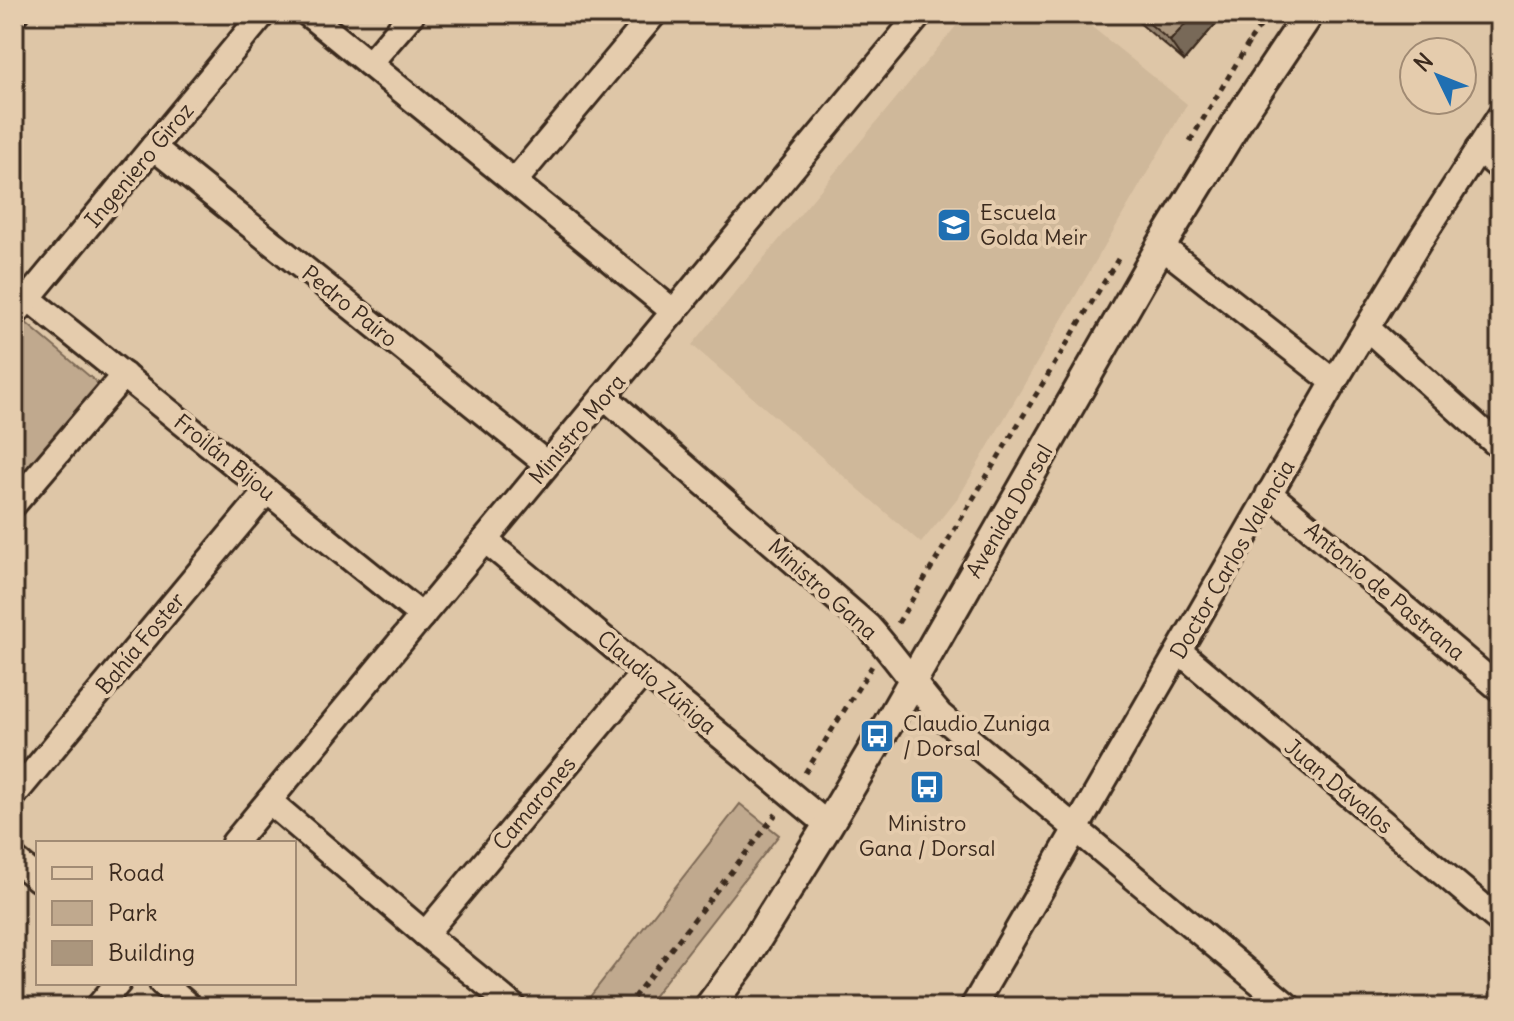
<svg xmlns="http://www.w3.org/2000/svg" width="1514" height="1021" font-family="Delius,sans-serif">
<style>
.built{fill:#cfb89a}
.green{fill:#c0a98e;stroke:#7e6a56;stroke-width:2}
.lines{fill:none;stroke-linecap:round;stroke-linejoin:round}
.minor-casing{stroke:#3b2a1e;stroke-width:30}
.tertiary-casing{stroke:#3b2a1e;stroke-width:34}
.path{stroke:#3b2a1e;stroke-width:5;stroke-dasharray:6 6;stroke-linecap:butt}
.minor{stroke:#e5ccad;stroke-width:24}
.tertiary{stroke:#e5ccad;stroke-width:28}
.wall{fill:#93816c;stroke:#3b2a1e;stroke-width:2}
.shaded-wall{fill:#786958;stroke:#3b2a1e;stroke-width:2}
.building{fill:#ab967d;stroke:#3b2a1e;stroke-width:2}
.labels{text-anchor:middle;stroke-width:8;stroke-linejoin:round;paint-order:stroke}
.street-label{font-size:22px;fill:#3b2a1e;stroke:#e5ccad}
.poi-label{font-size:22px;fill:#3b2a1e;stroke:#e5ccad;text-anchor:start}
</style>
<rect width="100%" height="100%" fill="#dec6a7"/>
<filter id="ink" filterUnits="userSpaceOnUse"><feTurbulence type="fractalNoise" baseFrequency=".0125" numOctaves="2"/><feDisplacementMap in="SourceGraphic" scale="16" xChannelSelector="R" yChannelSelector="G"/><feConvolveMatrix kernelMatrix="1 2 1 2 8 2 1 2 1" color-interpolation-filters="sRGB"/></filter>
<g filter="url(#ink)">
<!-- built -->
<polygon class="built" points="966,14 1076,14 1187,104 960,495 921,543 692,345"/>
<!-- green -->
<g class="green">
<polygon points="25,322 101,386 14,486 14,335"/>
<polygon points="740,804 779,835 645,1007 582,1007"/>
</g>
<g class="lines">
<!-- minor casing -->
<g class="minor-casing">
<g id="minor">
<polyline points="308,14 674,312"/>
<polyline points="14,15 15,14"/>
<polyline points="369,64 412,14"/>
<polyline points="153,147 547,464"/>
<polyline points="1478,149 1500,168"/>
<polyline points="514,182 654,14"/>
<polyline points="1161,246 1334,382"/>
<polyline points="28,298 422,616"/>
<polyline points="14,315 263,14"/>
<polyline points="1367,328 1500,447"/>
<path d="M604,396L868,626C893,654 915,686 940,715L1289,1007"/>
<polyline points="1269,493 1500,689"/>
<polyline points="14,504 124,375"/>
<polyline points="485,540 828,825"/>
<polyline points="1179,651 1500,921"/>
<polyline points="14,795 267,491"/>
<polyline points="269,801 425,934 514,1007"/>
<polyline points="234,843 920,14"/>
<polyline points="14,859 38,879"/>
<polyline points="425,934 644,672"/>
<polyline points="162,983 190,1007"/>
<polyline points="98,1007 118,983"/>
<polyline points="973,1007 1334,382 1417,245 1500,116"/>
</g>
</g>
<!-- tertiary casing -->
<g class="tertiary-casing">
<polyline id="tertiary" points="709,1007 742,963 828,825 888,724 1161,246 1244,111 1309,14"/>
</g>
<!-- path -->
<g class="path">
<polyline points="1253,40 1251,39 1269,14"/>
<polyline points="1190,141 1251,39"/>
<polyline points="898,623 1118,259"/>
<polyline points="805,773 872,666"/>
<polyline points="626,1007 776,814"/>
</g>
<!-- minor -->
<use href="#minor" class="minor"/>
<!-- tertiary -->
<use href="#tertiary" class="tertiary"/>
</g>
<!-- wall -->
<polygon class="wall" points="1129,14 1224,14 1184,61"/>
<!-- shaded-wall -->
<polygon class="shaded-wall" points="1194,14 1224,14 1184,61 1170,41"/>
<!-- building -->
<polygon class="building" points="1138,14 1194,14 1170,41"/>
</g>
<!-- icons -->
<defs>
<g id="school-square" transform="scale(1.8)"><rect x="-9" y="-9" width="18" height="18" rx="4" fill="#1f6fb2" stroke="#e5ccad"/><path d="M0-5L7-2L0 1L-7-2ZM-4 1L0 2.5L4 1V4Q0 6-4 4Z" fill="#fff"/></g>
<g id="bus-square" transform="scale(1.8)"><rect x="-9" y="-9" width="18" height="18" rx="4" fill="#1f6fb2" stroke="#e5ccad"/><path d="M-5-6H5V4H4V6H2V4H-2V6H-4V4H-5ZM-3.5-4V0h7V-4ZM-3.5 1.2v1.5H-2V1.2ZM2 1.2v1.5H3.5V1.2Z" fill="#fff"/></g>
</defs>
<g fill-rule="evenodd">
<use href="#school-square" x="954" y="225"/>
<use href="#bus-square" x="877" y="736"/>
<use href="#bus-square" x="927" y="787"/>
</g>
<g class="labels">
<!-- street labels -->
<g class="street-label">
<text transform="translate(139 165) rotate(-50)" y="8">Ingeniero Giroz</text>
<text transform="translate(350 306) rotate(39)" y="8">Pedro Pairo</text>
<text transform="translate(577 429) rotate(-50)" y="8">Ministro Mora</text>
<text transform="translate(225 457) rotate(39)" y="8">Froilán Bijou</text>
<text transform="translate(1009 511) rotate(-60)" y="8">Avenida Dorsal</text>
<text transform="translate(1232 559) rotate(-60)" y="8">Doctor Carlos Valencia</text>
<text transform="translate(823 589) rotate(42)" y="8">Ministro Gana</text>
<text transform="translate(1385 591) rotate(40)" y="8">Antonio de Pastrana</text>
<text transform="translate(140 643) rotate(-50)" y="8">Bahía Foster</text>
<text transform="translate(657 682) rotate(40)" y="8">Claudio Zúñiga</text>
<text transform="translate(1339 786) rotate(40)" y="8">Juan Dávalos</text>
<text transform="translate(534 803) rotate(-50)" y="8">Camarones</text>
</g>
<!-- poi labels -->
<g class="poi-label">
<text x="980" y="220">Escuela<tspan x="980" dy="25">Golda Meir</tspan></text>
<text x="903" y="731">Claudio Zuniga<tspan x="903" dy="25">/ Dorsal</tspan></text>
<text x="927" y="831" text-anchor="middle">Ministro<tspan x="927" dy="25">Gana / Dorsal</tspan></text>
</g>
</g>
<!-- margin -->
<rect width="1514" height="1021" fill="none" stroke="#e5ccad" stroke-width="48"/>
<rect x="24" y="24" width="1466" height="973" fill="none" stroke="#3b2a1e" stroke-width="3" filter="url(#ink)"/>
<!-- legend -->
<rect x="36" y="841" width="260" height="144" fill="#e5ccad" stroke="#a18b74" stroke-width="2"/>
<rect x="52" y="867" width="40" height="12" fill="#e5ccad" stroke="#a18b74" stroke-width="2"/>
<text x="108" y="881" font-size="24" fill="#3b2a1e">Road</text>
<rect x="52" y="901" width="40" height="24" fill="#c0a98e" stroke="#a18b74" stroke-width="2"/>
<text x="108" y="921" font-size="24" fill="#3b2a1e">Park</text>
<rect x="52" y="941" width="40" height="24" fill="#ab967d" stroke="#a18b74" stroke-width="2"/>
<text x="108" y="961" font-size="24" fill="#3b2a1e">Building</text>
<!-- north arrow -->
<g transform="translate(1438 76) rotate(313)"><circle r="38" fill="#e5ccad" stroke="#a18b74" stroke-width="2"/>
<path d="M0-6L14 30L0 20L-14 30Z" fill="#1f6fb2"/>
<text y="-12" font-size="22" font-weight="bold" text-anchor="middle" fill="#3b2a1e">N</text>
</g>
</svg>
